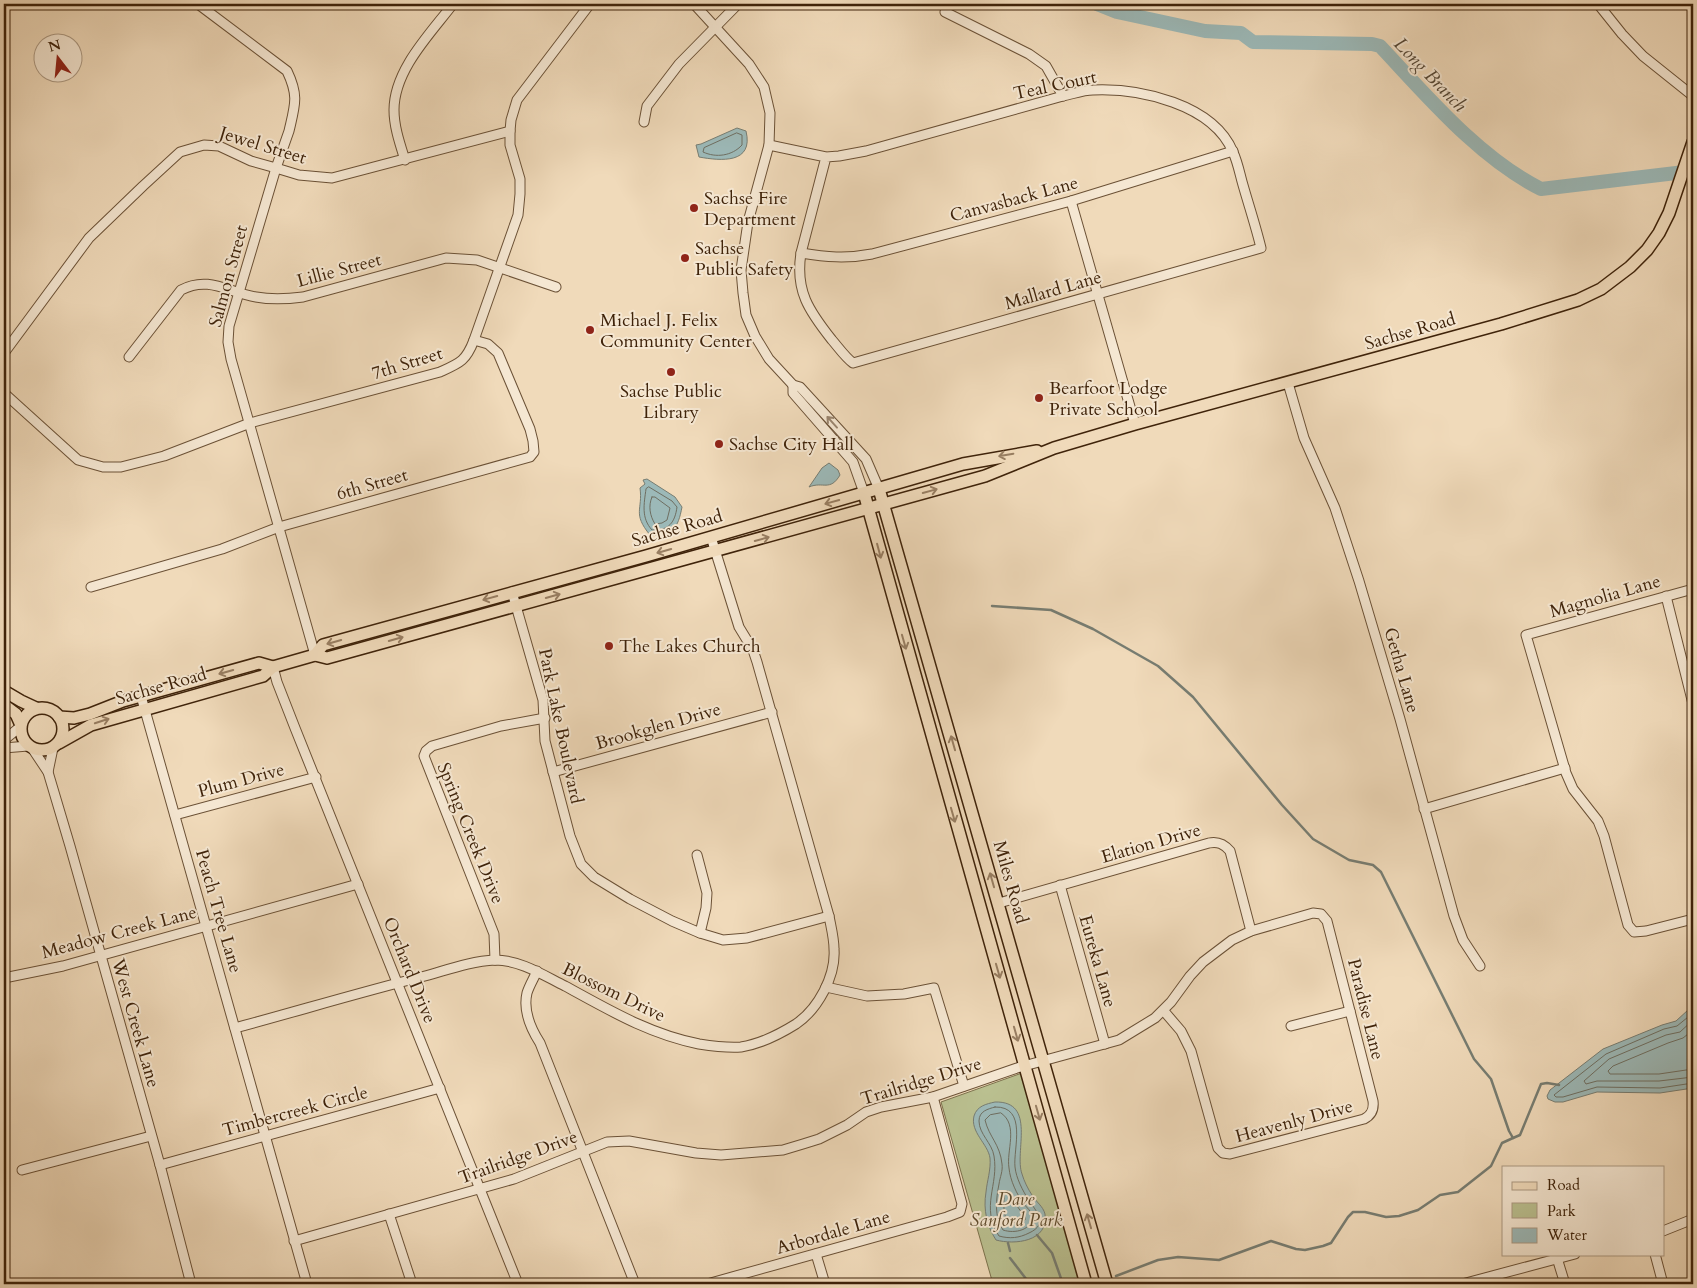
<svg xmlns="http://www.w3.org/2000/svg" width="1697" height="1288" viewBox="0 0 1697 1288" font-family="Cardo,serif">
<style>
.green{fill:#bac090;stroke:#7c724d}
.water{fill:#9cb9b8;stroke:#777d72}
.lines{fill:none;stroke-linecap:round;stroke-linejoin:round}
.shore{stroke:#6e6e61;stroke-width:1}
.stream{stroke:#777d72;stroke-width:2.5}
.river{stroke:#9cb9b8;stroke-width:14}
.minor-casing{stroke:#6b5136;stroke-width:11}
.major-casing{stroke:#3f230a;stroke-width:14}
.minor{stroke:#f5e7d2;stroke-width:9}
.major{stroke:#f0daba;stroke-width:11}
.oneway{stroke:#9a856e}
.oneway2{stroke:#987e62}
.poi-dot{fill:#8f2418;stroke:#f5e7d2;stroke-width:2}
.labels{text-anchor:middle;stroke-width:4;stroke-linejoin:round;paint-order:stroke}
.street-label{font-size:18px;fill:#3f230a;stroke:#f5e7d2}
.poi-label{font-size:18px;fill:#3f230a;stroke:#f5e7d2;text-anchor:start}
.park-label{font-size:18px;font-style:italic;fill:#5e4a2c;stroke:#f5e7d2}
.water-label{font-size:19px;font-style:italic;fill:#564836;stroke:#f5e7d2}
</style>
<rect width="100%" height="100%" fill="#f0daba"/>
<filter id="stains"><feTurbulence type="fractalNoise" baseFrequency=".004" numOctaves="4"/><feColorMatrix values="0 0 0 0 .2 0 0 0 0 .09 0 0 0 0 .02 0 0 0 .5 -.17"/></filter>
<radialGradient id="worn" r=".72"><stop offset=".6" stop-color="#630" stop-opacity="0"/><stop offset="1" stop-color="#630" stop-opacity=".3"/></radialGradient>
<polygon class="green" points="1022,1073 1082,1284 993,1284 941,1102"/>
<g class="water">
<path d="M737,128l9,3c8,33 -25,30 -47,26l-3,-12 5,-1z"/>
<path d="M829,463l9,7 2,5c-10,17 -17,6 -31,12l13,-19z"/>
<path d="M647,479l28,18 7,10c-4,21 -9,29 -32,28 -18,-22 -7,-25 -10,-47l5,-4 -2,-4z"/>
<polygon points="1693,1008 1693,1088 1660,1093 1597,1092 1563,1102 1555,1102 1548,1099 1547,1096 1550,1090 1603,1049 1662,1025 1676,1021 1688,1010"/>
<path d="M995,1102c42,-1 19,50 27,72 2,7 6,15 10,21 4,7 11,11 13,19 4,28 -31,31 -49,26 -9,-14 -13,-30 -10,-48 1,-11 5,-22 4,-34 -2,-14 -20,-26 -16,-42 3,-10 12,-12 21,-14z"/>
</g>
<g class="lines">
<g class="shore">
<path d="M737,133l5,2v10c-10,11 -26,13 -39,7l1,-4z"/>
<path d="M649,487l23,14 5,6c-2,15 -8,24 -25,23 -11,-12 -8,-26 -6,-41z"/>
<path d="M652,497h3l15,11 -3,12 -5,3 -7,1c-5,-8 -7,-18 -3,-27z"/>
<polyline points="1693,1013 1677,1026 1664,1029 1606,1054 1554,1095 1556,1097 1563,1097 1597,1087 1660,1088 1693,1083"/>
<polyline points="1693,1020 1680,1032 1666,1035 1609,1059 1584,1081 1586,1084 1597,1081 1659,1081 1693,1077"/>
<polyline points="1693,1030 1683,1038 1668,1043 1613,1066 1608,1071 1610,1074 1659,1074 1693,1069"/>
<path d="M995,1107c33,-1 18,42 20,60 1,11 8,24 13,32 8,12 21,25 1,34 -10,5 -19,6 -30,3 -19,-29 0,-51 -5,-80 -2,-13 -15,-22 -15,-35 0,-10 9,-12 16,-14z"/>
<path d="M1001,1113c18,12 5,38 8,55 1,12 8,27 15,36 3,4 7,7 9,12 -1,14 -18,18 -30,14 -9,-13 -7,-31 -4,-46 1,-7 4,-13 3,-20 -2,-20 -13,-27 -17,-44l5,-5z"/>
<path d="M1008,1191l9,15 8,11v3l-16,4c-6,-7 -6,-23 -4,-32z"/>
</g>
<g class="stream">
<polyline points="992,606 1051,610 1093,629 1158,666 1193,697 1282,805 1313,839 1349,860 1373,865 1381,872 1474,1059 1491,1079 1509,1131 1513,1138 1520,1135 1541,1084 1547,1083 1559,1085"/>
<polyline points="1037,1235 1052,1253 1063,1284"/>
<polyline points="1008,1243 1010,1251"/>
<polyline points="1010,1258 1030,1284"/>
<polyline points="1116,1276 1158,1260 1178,1257 1219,1260 1271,1241 1296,1249 1305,1250 1323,1246 1331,1243 1348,1217 1353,1212 1365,1212 1386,1217 1399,1216 1418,1210 1440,1195 1458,1192 1491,1166 1502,1143 1513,1138"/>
</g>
<path class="river" d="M1097,4l20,8 88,19 36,2 12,9 119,2 8,2c47,50 99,112 161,143l152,-18"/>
<defs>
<g id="minor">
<path d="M198,4l89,67c12,25 8,34 2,60l-13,37 -47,158 -1,16 3,17 84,296"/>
<polyline points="694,4 749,64 764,87 770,113 769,145 748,222 741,270 743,293 746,315 755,336 769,359 793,385 800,387 866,459 879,489"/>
<polyline points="1598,4 1622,34 1643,56 1693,96"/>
<polyline points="945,12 1029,54 1046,66 1063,96"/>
<polyline points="644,122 647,106 679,64 738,4"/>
<path d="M769,145l57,12 13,-1 27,-5 197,-55c10,-2 20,-6 30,-6 47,-2 120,14 140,62 5,11 7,23 10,33 6,21 13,42 18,63l-408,115c-8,-6 -14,-15 -21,-23 -23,-29 -37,-49 -31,-87l25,-96"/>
<path d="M405,160c-5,-16 -11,-33 -11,-50 0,-40 36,-76 59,-106"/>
<polyline points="1071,201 1135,424"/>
<path d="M801,253c25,4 45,6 71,1l199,-53 162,-50"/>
<polyline points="4,353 89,238 143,186 180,152 204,145 219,146 251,161 276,168 299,175 332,178 510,131"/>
<path d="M129,357l52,-67c28,-15 48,3 75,7 16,3 32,2 47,0l143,-39 31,2 79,27"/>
<polyline points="1288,383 1304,438 1335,508 1359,581 1400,719 1454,916 1463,940 1480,966"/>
<polyline points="793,385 793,393 853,462 864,493"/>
<path d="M4,393l74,67 25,7h18l43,-11 86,-33 190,-51c20,-9 26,-11 34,-32l44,-125 2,-21v-15l-10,-34v-14l1,-11 6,-20 73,-96"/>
<polyline points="91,587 222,549 279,527 530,457 534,452 533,441 530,429 498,353 488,344 474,340"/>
<polyline points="1693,589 1526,635 1566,773 1573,789 1598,821 1604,836 1628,925 1634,932 1646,931 1693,919"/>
<polyline points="512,592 543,700 545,741 570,836 581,864 594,877 630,899 672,921 700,933 723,940 747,938 829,916"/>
<polyline points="1666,596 1693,704"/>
<polyline points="273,667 277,682 295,728 518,1284"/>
<polyline points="141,696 307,1284"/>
<polyline points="4,740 20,727"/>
<polyline points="4,748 28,746"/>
<polyline points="32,748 48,772 70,846 160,1165 191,1284"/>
<polyline points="48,772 53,748"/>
<polyline points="553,772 772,712"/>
<polyline points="1424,809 1565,768"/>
<polyline points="175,815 316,777"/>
<polyline points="697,855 707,893 706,908 700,933"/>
<polyline points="1060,885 1105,1044"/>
<path d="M999,903l210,-60c9,-2 15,1 21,8l21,80"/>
<polyline points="495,960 494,934 424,756 426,751 432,746 501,726 545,718"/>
<path d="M537,971c-3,7 -8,15 -10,22 -4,17 4,36 13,50l95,241"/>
<polyline points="4,978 63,966 358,884"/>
<polyline points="826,987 867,996 904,994 934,988 964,1086"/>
<polyline points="1291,1026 1350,1011"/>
<path d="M235,1028c63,-17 126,-36 190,-52 22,-6 46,-15 70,-16 25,0 48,15 70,26 44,24 84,48 134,58 13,2 28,4 42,3 19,-3 39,-13 55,-23 22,-15 40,-48 38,-75 0,-11 -3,-22 -5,-33l-72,-254 -4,-12 -14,-23 -28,-90"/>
<polyline points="160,1165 440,1088"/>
<polyline points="22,1170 151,1136"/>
<polyline points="389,1214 412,1284"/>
<polyline points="1663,1231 1693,1219"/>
<path d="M294,1241l220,-62 93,-37 22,-1 67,12 25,2 62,-5 20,-6 16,-5 28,-14 19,-13 15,-5 52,-10 84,-29 102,-28 36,-22 16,-16 19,-26 13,-14 29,-22 19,-9 62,-18 8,1 6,7 46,180c1,8 -1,14 -9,18l-134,35 -7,-1 -5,-5 -27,-97 -10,-20 -18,-21"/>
<polyline points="816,1254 825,1284"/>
<polyline points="1655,1254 1663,1284"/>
<polyline points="1557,1258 1565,1284"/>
<polyline points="707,1284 947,1217 960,1212 962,1204 933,1097"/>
<polyline points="1462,1284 1575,1254"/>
</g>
<g id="major">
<polyline points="879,489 1107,1284"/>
<polyline points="864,493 1086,1284"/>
<polyline points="315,655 323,645 646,556 963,464 1037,451"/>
<polyline points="4,691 21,701 36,708"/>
<polyline points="4,705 16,714 20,723"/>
<circle cx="42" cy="729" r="21"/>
<polyline points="59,717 74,718 90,714 123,701 259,663 273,667"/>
<polyline points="59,743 91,725 263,676 273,667 315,655 327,658 985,476 1054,448 1135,424 1501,324 1578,300 1601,289 1630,267 1647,250 1659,233 1669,213 1693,142"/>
</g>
</defs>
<use href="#minor" class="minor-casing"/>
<use href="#major" class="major-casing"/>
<use href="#minor" class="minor"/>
<use href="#major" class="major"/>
</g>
<defs><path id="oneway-shaft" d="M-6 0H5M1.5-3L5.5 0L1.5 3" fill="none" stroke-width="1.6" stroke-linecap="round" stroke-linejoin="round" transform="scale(1.25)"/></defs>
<use class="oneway" href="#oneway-shaft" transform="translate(832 422) rotate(-132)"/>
<g class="oneway2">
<use href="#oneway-shaft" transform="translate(1006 455) rotate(170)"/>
<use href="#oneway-shaft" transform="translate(930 491) rotate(-15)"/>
<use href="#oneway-shaft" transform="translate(832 502) rotate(165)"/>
<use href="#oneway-shaft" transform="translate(762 539) rotate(-16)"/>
<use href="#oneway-shaft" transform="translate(664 551) rotate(164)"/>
<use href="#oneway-shaft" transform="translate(879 551) rotate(75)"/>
<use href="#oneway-shaft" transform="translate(553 596) rotate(-16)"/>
<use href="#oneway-shaft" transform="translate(490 598) rotate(165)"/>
<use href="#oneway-shaft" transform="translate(396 639) rotate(-16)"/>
<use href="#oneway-shaft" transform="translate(334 642) rotate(164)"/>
<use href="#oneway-shaft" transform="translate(904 642) rotate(74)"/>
<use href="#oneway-shaft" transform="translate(226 672) rotate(164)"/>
<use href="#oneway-shaft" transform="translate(102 721) rotate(-18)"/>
<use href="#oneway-shaft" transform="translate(953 743) rotate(-106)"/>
<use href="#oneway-shaft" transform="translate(953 815) rotate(74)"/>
<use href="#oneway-shaft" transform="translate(992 880) rotate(-106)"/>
<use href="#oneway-shaft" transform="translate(998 971) rotate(74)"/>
<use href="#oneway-shaft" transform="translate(1016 1034) rotate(74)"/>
<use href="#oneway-shaft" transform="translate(1038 1113) rotate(74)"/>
<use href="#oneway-shaft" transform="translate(1089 1221) rotate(-106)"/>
</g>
<g class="poi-dot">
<circle cx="694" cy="208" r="5"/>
<circle cx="685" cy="258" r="5"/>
<circle cx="590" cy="330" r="5"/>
<circle cx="671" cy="372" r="5"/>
<circle cx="1039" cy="398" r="5"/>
<circle cx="719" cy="444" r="5"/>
<circle cx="609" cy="646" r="5"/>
</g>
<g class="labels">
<g class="street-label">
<text transform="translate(1055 85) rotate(-12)" y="6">Teal Court</text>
<text transform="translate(263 145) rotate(17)" y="6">Jewel Street</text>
<text transform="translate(1014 199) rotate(-15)" y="6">Canvasback Lane</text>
<text transform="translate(339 270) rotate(-15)" y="6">Lillie Street</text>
<text transform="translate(228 276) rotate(-75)" y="6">Salmon Street</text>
<text transform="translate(1053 290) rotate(-16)" y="6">Mallard Lane</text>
<text transform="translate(1410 331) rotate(-16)" y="6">Sachse Road</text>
<text transform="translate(407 363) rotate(-17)" y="6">7th Street</text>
<text transform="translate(372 484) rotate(-16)" y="6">6th Street</text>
<text transform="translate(677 528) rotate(-16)" y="6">Sachse Road</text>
<text transform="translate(1605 596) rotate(-16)" y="6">Magnolia Lane</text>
<text transform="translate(1402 670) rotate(74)" y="6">Getha Lane</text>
<text transform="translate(161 686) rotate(-16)" y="6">Sachse Road</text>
<text transform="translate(561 726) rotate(78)" y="6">Park Lake Boulevard</text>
<text transform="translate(658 726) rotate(-16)" y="6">Brookglen Drive</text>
<text transform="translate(241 780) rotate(-15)" y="6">Plum Drive</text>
<text transform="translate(471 833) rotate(68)" y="6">Spring Creek Drive</text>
<text transform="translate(1151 843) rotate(-16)" y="6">Elation Drive</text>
<text transform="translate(1011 882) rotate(74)" y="6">Miles Road</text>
<text transform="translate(219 911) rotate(74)" y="6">Peach Tree Lane</text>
<text transform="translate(119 932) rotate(-15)" y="6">Meadow Creek Lane</text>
<text transform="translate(1098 961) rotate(74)" y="6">Eureka Lane</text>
<text transform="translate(410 970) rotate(68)" y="6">Orchard Drive</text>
<text transform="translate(614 992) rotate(26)" y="6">Blossom Drive</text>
<text transform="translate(1366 1009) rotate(76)" y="6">Paradise Lane</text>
<text transform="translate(136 1023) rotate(74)" y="6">West Creek Lane</text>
<text transform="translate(921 1081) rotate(-17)" y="6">Trailridge Drive</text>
<text transform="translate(295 1111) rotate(-15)" y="6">Timbercreek Circle</text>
<text transform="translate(1294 1121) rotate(-15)" y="6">Heavenly Drive</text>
<text transform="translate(518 1157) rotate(-20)" y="6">Trailridge Drive</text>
<text transform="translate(833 1232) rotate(-16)" y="6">Arbordale Lane</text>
</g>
<g class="poi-label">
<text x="704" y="204">Sachse Fire<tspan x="704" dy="21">Department</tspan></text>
<text x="695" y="254">Sachse<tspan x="695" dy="21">Public Safety</tspan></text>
<text x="600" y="326">Michael J. Felix<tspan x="600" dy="21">Community Center</tspan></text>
<text x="1049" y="394">Bearfoot Lodge<tspan x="1049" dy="21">Private School</tspan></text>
<text x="671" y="397" text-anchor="middle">Sachse Public<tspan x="671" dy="21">Library</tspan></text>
<text x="729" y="450">Sachse City Hall</text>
<text x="619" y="652">The Lakes Church</text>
</g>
<g class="park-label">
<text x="1016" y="1205">Dave<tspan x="1016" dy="21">Sanford Park</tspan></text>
</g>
<g class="water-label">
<text transform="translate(1431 74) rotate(46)" y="7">Long Branch</text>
</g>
</g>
<rect width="1697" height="1288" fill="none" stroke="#f0daba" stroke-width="20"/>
<rect x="5" y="5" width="1687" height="1278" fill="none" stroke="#3f230a" stroke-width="2.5"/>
<rect x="10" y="10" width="1677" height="1268" fill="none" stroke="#3f230a"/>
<rect x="1502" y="1166" width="162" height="90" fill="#f5e7d2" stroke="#ac9982"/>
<rect x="1512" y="1182" width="25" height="8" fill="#f0daba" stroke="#ac9982"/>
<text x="1547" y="1190" font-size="15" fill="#3f230a">Road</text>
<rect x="1512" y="1203" width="25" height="15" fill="#bac090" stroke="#ac9982"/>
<text x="1547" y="1216" font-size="15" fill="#3f230a">Park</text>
<rect x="1512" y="1228" width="25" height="15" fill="#9cb9b8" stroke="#ac9982"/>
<text x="1547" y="1240" font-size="15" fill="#3f230a">Water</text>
<g transform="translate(58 58) rotate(344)"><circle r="24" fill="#f5e7d2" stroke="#ac9982"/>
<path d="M0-4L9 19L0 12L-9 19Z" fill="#8f2418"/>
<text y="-8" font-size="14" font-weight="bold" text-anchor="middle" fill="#3f230a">N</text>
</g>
<rect width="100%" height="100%" filter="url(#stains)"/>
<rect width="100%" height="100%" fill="url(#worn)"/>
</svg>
